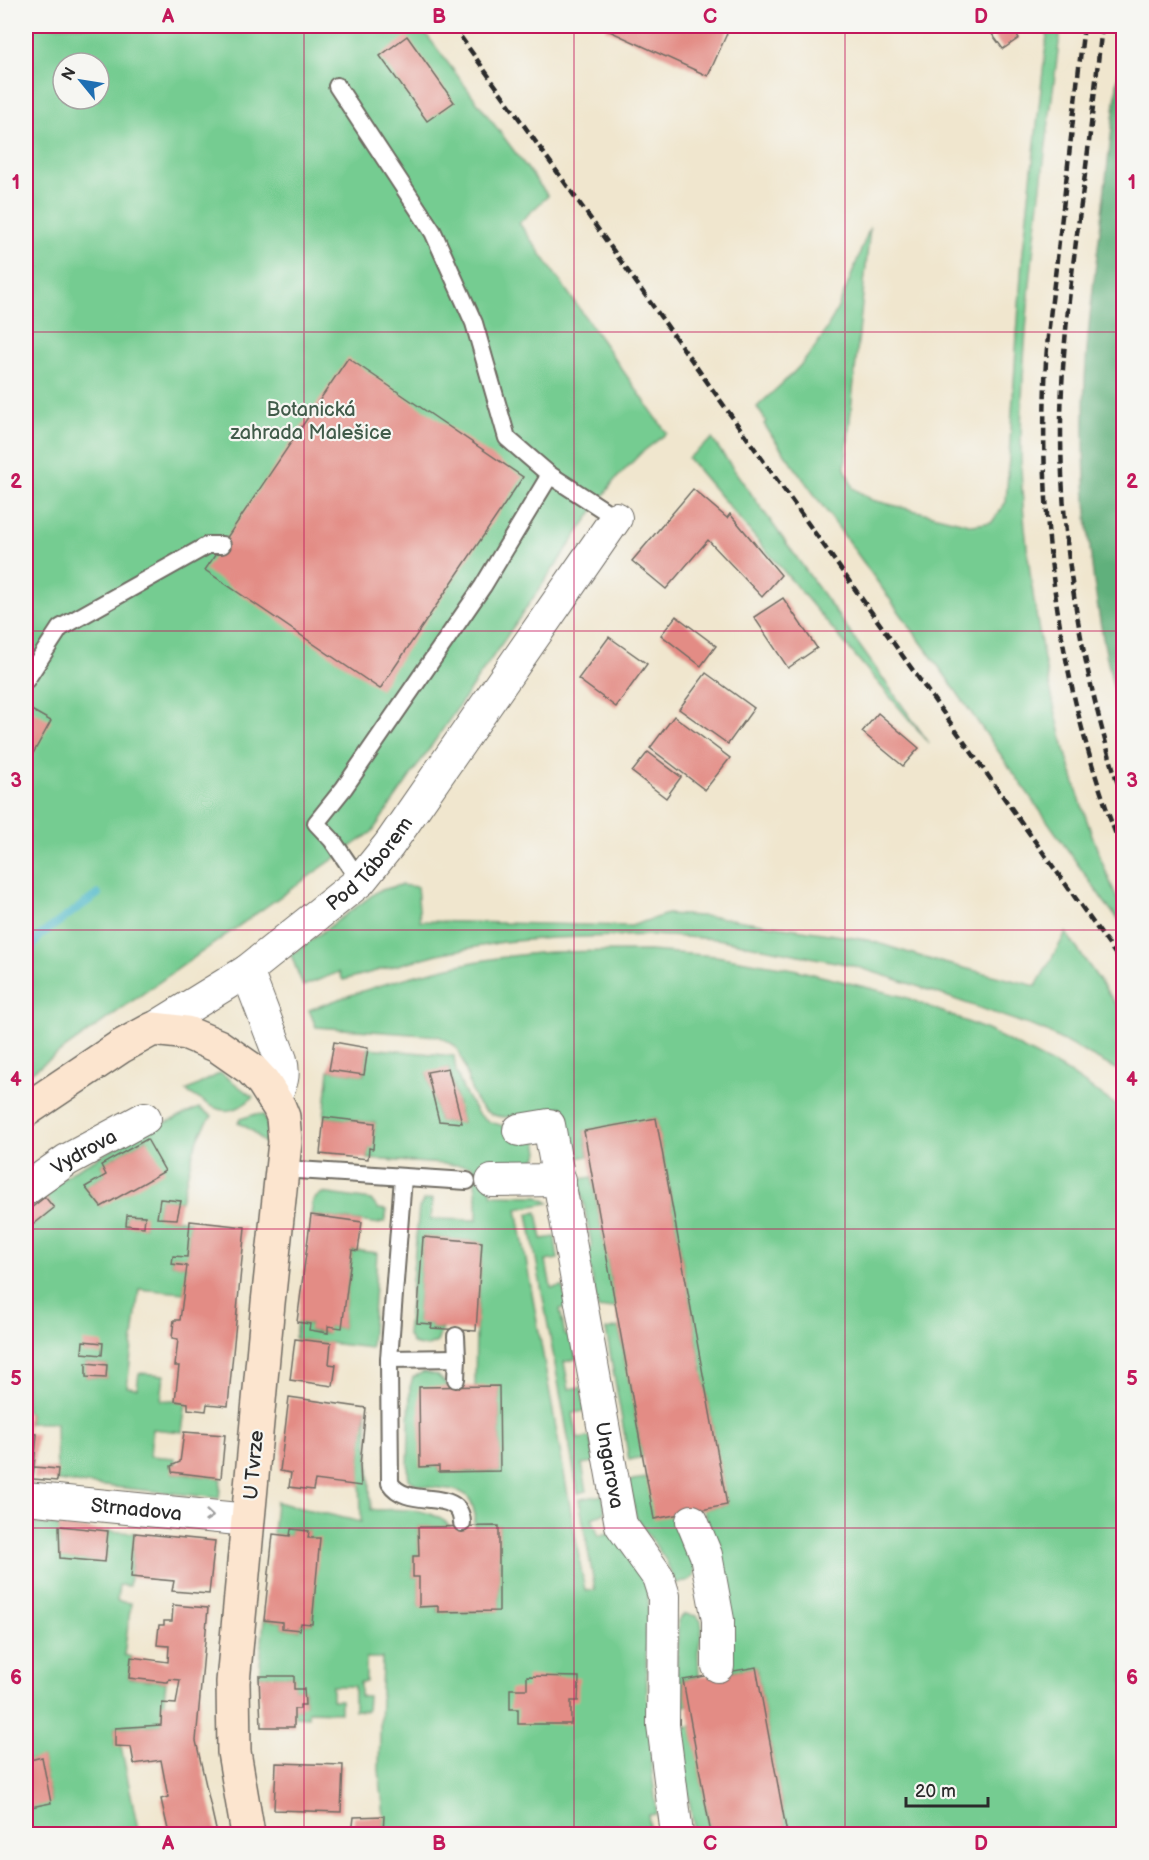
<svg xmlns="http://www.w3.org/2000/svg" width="1149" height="1860" viewBox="0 0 1149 1860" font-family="'Balsamiq Sans',sans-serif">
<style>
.green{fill:#75cc91;stroke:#507c5e;stroke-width:1.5;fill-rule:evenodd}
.forest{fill:#60b07b;stroke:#466e53;stroke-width:1.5}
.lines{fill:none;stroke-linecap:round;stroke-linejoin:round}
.stream{stroke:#4cb8c8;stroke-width:8}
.building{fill:#e38c85}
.service-casing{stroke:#706c64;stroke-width:20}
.minor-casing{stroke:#706c64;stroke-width:34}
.secondary-casing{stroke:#706c64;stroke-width:36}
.service{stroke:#fff;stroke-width:16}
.minor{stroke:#fff;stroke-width:32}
.secondary{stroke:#fce5cf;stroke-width:33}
.rail{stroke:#2b2b2b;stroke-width:4.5;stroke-dasharray:9 4.5;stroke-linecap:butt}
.oneway{stroke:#a0a0a0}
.grid{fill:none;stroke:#c2185b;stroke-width:1.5;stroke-opacity:0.55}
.labels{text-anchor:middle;stroke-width:4.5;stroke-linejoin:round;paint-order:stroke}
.park-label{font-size:20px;fill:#415b4a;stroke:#f6f6f2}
.street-label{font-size:20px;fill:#2b2b2b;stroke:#f6f6f2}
.neatline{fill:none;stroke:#c2185b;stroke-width:2}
.grid-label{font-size:20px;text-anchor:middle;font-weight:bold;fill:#c2185b}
</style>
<rect width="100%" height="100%" fill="#f6f6f2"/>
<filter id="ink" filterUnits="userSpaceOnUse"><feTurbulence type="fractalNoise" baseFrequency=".0167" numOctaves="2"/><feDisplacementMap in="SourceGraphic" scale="12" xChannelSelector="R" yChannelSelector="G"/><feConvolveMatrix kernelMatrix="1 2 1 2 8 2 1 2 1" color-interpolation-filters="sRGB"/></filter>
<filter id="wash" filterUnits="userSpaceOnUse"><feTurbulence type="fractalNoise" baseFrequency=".008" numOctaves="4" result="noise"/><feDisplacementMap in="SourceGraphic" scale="24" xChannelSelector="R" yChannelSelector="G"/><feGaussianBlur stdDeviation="1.35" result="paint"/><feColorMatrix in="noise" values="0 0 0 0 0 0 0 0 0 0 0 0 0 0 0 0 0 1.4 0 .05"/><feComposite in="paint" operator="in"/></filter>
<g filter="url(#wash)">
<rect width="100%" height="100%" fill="#f0e6ce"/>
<g class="green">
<path d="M35,26h385l128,170 -29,27 148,210 -26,20 -28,29 -241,350 -346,244v-1009zM63,63h36v36h-36z"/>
<path d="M1048,26h13c-17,142 -40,285 -40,428 0,40 4,79 9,118 15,117 45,233 93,340v13l-18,-22 -161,-229 -174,-241 -6,-9 2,-3 -9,-14c15,-15 33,-29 47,-46 33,-37 48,-89 66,-134l-25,241 8,20 19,12 101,25 19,-3 14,-20 16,-242z"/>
<polygon points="712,439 929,743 688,458"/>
<polygon points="400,885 417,887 420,921 631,926 667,914 717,917 868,940 932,960 1036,986 1066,933 1123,1014 1123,1073 1043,1030 911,984 851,965 717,939 651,935 551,938 503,942 438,954 343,980 339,972 303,986 291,955 378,891"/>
<path d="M649,951l67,5 77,13 112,28 82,33 79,41 57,39v724h-336l-31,-167 -24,4 -13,-116 -16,-46 24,-4 -71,-387 -72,13 4,25 -16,3 -3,-3 -7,-49c-18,4 -38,11 -56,10 -43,-2 -33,-45 -49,-68 -4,-6 -12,-10 -19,-13l-122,-9 -7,-17c78,-30 161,-53 244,-58 32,-1 64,-1 96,-1z"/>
<path d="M368,1048l86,8 2,15 8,21 14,22 12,8 46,13 3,17 -7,12 -49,1 9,30 45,1 12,7 -32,6 68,382 10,-1 -16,-91 24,-4 2,18 -13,5 7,18 12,-4 37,52 1,40 -3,2 1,73 3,5 1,59 6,51 -9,1 3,19h-268l1,-18 -5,-46 3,-112h-16v24h-6v14h8l-1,15 -13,-1v-24h-22v14h9v12l-33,-1v6l-14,-1v-7h6v-4l5,-1 -1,-15h-10v-13h-35l5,-56 18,2v6l18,2 1,-7 11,1 7,-85 -11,-1 1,-7 -18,-2 -1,7 -17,-2 3,-32 85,20 -1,-57 6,-57 5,102c27,0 60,-5 80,17h-33l1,29h-6v21h6v30l19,-1v6l61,-1v-85h-25c0,-6 1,-13 -1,-19 -7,-29 -47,-11 -64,-28l-1,-7 2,-85 3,-10 11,-5 13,3 12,12 -29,79h19v6l61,-1 -1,-84h-24l1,-56 6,-89 -59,-5 -6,85 15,2v4l10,1 -5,13 -11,5 -13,-3 -6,-10 12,-126 5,-8 9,-1 -2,20 46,1v-20l-4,-34 -105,-7 1,-11h4l2,-25 -51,-6 5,-47 35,5zM449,1068l13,55 -23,-2 -12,-48z"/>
<path d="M221,1073l32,24c-27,26 -41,9 -67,-6z"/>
<path d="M199,1108l13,8c-20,23 -23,57 -31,85l-21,-2 -3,18 33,4 -3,36 -15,-1v8l15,2 -3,27 -45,-4 -12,98 10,1 2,-15 25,2 -3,25 25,2 -4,30 -30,-3 -2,27 25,2v5l-4,3 2,7 48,5 -2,20 -162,-17 -1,-58h-27v-10l-3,-1v-108l4,-3v-7l-4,-7v-62l3,3 25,-20 -9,-11 -19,15v-5l47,-36 72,-39zM147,1139l-46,68 -16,-20 21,-12 -5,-10zM127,1215l17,1v11l-18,-2zM86,1363l21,2 -1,13 -20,-1z"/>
<polygon points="256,1114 264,1115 268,1129 268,1147 254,1132 238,1122 240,1119"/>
<polygon points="592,1177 616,1307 598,1309 587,1251 592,1247 579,1179"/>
<polygon points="322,1193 371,1200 378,1209 387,1210 385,1222 380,1222 380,1224 311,1215 313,1200"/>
<polygon points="537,1212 542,1239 555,1237 558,1259 546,1261 551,1288 563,1286 567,1307 560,1309 565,1336 572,1335 576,1359 564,1362 569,1389 581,1387 585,1411 573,1413 578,1439 590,1437 595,1462 582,1464 587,1491 578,1493 528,1214"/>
<polygon points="352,1250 377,1253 371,1348 295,1339 297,1322 310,1324 310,1331 327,1333 328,1326 342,1328"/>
<polygon points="619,1327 643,1457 629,1460 606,1330"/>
<polygon points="647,1478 677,1514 681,1530 696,1562 694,1576 687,1582 676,1583 665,1559 636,1517 629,1484 632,1480"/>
<polygon points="26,1523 59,1526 60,1557 105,1562 108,1531 135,1533 129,1586 119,1585 117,1601 131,1603 124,1655 131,1657 129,1678 166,1682 161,1725 115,1728 115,1746 121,1746 139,1834 26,1834 26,1808 51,1802 42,1758 26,1761 26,1677 28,1676 26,1666"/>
<polygon points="685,1614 697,1616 701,1621 702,1629 698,1653 699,1676 683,1680 688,1705 676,1708 678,1620"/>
<polygon points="692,1726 711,1834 695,1834 677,1728"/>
</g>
<path class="forest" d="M1123,34l1,692h-1c-27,-100 -40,-203 -39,-307 0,-57 7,-115 14,-172 8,-71 17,-142 25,-213z"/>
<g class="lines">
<polyline class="stream" points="26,951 30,951 39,936 98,894"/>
</g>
<g id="blocks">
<g class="building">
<polygon points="607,26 722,26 729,29 708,76 605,29"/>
<polygon points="986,26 1011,26 1019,38 1003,49"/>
<polygon points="407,36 454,102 427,121 380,56"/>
<polygon points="348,358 523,477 380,689 205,570"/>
<polygon points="693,489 727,518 730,514 781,575 762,597 708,540 666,589 632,561"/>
<polygon points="783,598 817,648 788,668 754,617"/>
<polygon points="676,616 716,646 701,666 661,635"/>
<polygon points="609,637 647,664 616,707 578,679"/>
<polygon points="706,673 754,708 728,744 679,709"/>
<polygon points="26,707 51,721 30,759 26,757"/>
<polygon points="878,713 919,748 903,766 862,732"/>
<polygon points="674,716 730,758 705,790 650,748"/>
<polygon points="648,752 681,777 666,798 632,772"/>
<polygon points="334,1042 368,1048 364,1075 329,1070"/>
<polygon points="448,1068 462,1123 439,1121 427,1072"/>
<polygon points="324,1117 375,1123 373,1149 369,1148 368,1159 320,1154"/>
<polygon points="656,1118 727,1505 654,1519 584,1131"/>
<polygon points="147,1139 165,1171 101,1207 85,1187 106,1175 101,1165"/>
<polygon points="45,1197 54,1208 29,1228 26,1225 26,1212"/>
<polygon points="160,1199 181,1201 177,1219 157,1218"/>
<polygon points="127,1215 145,1216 144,1227 126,1225"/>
<polygon points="311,1215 362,1222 358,1251 352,1250 342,1328 328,1326 328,1333 309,1330 310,1324 297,1322"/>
<polygon points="190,1221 245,1227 228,1406 207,1404 206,1411 188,1409 188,1403 175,1401 179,1366 175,1366 178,1339 172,1338 174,1320 180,1320 187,1266 172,1264 173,1256 187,1257"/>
<polygon points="423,1237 482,1242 476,1331 431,1328 432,1324 417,1323"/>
<polygon points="26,1287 31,1294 30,1301 26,1304"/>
<polygon points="295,1339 331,1343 329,1364 336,1365 333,1386 290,1380"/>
<polygon points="83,1341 103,1343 102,1355 82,1353"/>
<polygon points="86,1363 107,1365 106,1378 86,1377"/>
<polygon points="499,1386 500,1471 439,1472 439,1466 420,1467 419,1387"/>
<polygon points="289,1397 366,1408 360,1465 361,1486 315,1480 313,1490 289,1487 291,1473 280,1471"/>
<polygon points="26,1412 29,1413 28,1433 37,1434 34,1467 26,1466"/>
<polygon points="184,1432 225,1435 221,1478 172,1472 171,1466 180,1462"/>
<polygon points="34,1467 58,1469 57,1481 33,1479"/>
<polygon points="59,1526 108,1531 105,1562 60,1558"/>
<polygon points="499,1526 499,1611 438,1612 438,1606 419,1607 419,1577 413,1577 413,1556 419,1556 418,1527"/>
<polygon points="291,1529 309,1531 308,1538 320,1538 312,1624 301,1623 300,1630 282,1628 282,1622 264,1620 273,1534 290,1536"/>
<polygon points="135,1533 215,1541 209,1594 172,1591 174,1581 131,1577"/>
<polygon points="173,1605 208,1608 196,1741 217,1834 169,1834 161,1799 168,1797 161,1760 134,1764 131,1747 115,1746 115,1728 161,1725 162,1703 176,1704 180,1680 169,1679 168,1682 166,1682 129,1678 131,1657 168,1662 169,1646 157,1645 159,1625 164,1625 164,1621 172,1621"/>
<polygon points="756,1667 787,1834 711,1834 683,1680"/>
<polygon points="259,1676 294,1676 294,1689 304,1689 305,1705 300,1705 300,1709 294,1709 294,1727 261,1727"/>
<polygon points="527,1676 579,1677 578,1701 571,1701 571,1724 518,1724 518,1709 510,1709 510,1689 527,1689"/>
<polygon points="42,1757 51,1803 26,1808 26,1761"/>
<polygon points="276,1763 343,1765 341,1812 274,1810"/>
<polygon points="384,1816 383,1834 352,1834 354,1817"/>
</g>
</g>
</g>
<g filter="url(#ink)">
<use href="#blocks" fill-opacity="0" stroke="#706c64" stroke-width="1.5"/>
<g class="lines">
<defs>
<g id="service">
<polyline points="337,86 433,232 474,323 507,438 550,475"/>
<polyline points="26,680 60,628 208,545 222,545"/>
<polyline points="360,881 332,840 316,823 344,788 483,586 550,475 616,518"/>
<polyline points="282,1169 467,1181"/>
<path d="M403,1178l-14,181 1,124c18,28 71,2 72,40"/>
<polyline points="456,1336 457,1358"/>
<polyline points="389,1359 457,1358 456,1379"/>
</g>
<g id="minor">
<path d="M247,971l34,89c4,15 1,24 -7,37"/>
<path id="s1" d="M153,1029l94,-58 113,-90 29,-36 227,-327"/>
<path id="s2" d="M519,1130l30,-5 72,400 37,52 6,19 -1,129 14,109"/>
<polyline points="492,1181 560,1180"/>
<path id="s3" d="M26,1189l41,-29 78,-42"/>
<path id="s4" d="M26,1498l222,22"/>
<polyline points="692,1521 706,1555 718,1620 718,1666"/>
</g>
<polyline id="secondary" points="26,1110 120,1047 153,1029 171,1031 187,1033 218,1046 251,1069 263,1082 279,1107 283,1117 285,1142 268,1303 233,1682 234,1752 248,1834"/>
</defs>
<use href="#service" class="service-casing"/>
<use href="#minor" class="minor-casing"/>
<use href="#secondary" class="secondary-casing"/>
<use href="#service" class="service"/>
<use href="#minor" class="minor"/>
<use href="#secondary" class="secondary"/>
<g class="rail">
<polyline points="453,26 1124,966"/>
<path d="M1084,26c-9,71 -16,143 -25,215 -5,48 -13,96 -14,144 -6,159 19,322 79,470"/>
<path d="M1102,26c-7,61 -13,123 -22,185 -9,68 -18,138 -19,208 -1,131 22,259 63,384"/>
</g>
</g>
<defs><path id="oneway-chevron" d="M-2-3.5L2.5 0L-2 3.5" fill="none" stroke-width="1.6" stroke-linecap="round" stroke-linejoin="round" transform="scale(1.5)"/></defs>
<use class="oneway" href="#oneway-chevron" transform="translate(209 1516) rotate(6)"/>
</g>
<path class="grid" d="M304,26v1808M574,26v1808M845,26v1808M26,332h1098M26,631h1098M26,930h1098M26,1229h1098M26,1528h1098"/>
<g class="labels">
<g class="park-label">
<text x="311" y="416">Botanická<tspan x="311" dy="23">zahrada Malešice</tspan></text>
</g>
<g class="street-label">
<text dy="7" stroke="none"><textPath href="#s1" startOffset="274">Pod Táborem</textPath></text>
<text dy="7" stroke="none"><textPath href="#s3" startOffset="69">Vydrova</textPath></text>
<text transform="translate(253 1465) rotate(-85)" y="7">U Tvrze</text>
<text dy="7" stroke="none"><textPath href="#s2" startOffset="376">Ungarova</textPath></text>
<text dy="7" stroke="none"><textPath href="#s4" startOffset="111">Strnadova</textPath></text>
</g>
</g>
<rect width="1149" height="1860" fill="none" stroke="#f6f6f2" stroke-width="66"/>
<g transform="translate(81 81) rotate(300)"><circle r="28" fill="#f6f6f2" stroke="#a5a5a2" stroke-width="1.5"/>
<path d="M0-4.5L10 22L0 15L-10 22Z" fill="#1f6fb2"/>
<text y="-9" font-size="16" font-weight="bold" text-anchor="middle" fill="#2b2b2b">N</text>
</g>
<path d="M906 1797v9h82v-9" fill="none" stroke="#2b2b2b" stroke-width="3"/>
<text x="915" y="1797" font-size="18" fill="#2b2b2b" stroke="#f6f6f2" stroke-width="4.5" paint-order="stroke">20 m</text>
<rect x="33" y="33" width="1083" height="1794" class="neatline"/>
<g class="grid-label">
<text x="168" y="23">A</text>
<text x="439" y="23">B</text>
<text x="710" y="23">C</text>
<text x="981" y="23">D</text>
<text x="16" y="189">1</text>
<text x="1132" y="189">1</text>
<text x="16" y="488">2</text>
<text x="1132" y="488">2</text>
<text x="16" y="787">3</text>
<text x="1132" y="787">3</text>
<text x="16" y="1086">4</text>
<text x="1132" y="1086">4</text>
<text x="16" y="1385">5</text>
<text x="1132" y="1385">5</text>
<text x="16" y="1684">6</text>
<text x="1132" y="1684">6</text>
<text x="168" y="1850">A</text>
<text x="439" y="1850">B</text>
<text x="710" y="1850">C</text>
<text x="981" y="1850">D</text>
</g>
</svg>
